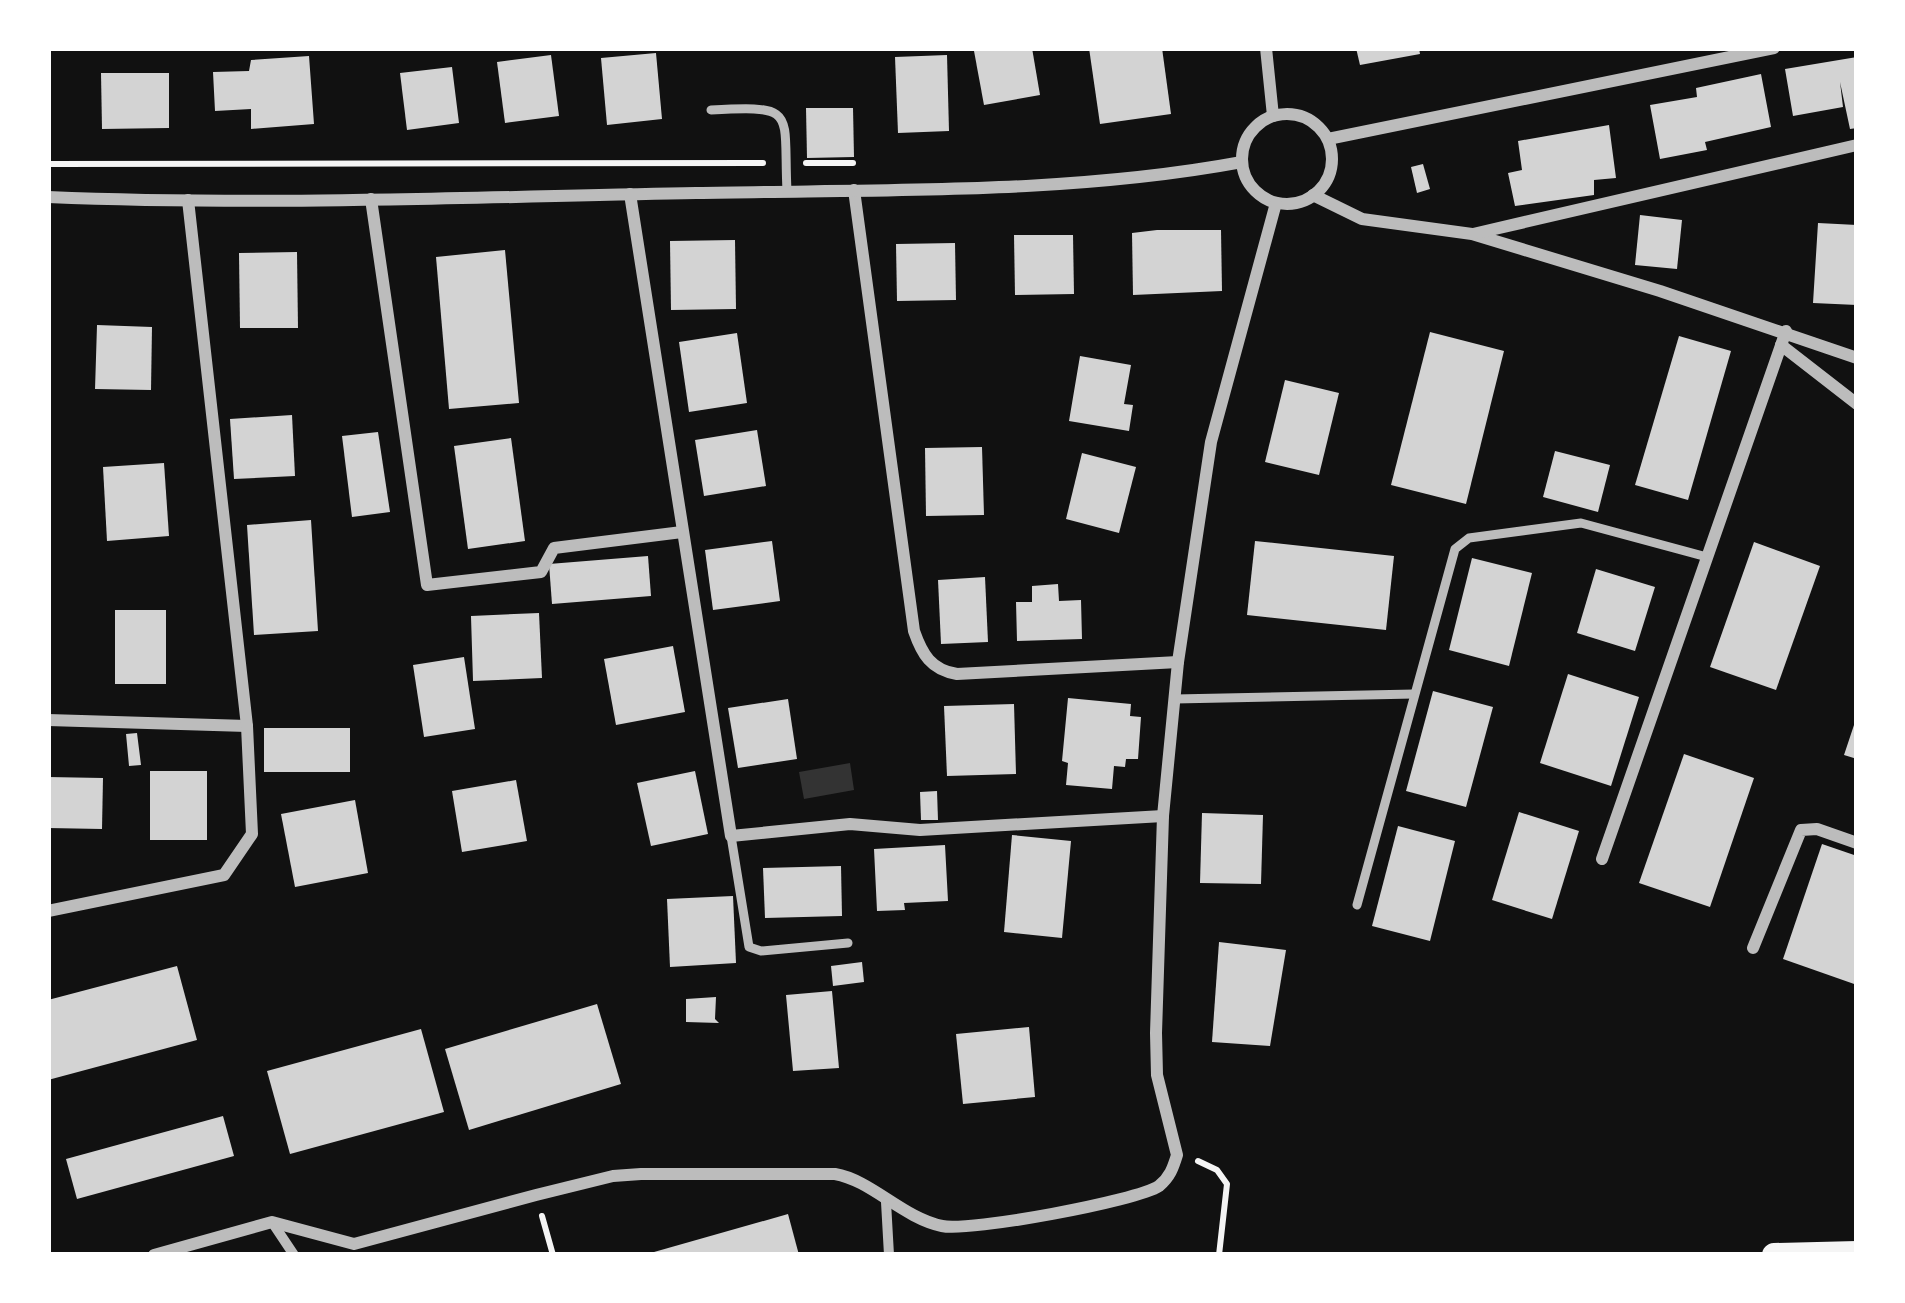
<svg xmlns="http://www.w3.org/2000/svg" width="1905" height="1303" viewBox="0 0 1905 1303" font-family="'IBM Plex Sans',sans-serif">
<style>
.water{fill:#333}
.building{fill:#d3d3d3}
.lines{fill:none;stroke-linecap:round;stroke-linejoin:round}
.path{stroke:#f5f5f5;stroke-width:6}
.service{stroke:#bcbcbc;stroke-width:9}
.pedestrian{stroke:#bcbcbc;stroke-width:10}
.minor{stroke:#bcbcbc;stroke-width:12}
.secondary{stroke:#f5f5f5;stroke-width:24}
</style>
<rect width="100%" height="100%" fill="#111"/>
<polygon class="water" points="850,763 854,790 804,799 799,772"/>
<g class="building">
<polygon points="991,48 1032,48 1040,95 984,105 974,51"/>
<polygon points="1089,48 1162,48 1171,114 1100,124"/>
<polygon points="1356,48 1419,48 1420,54 1360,65"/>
<polygon points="656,53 662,119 607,125 601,58"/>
<polygon points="551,55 559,116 505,123 497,62"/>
<polygon points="947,55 949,131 898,133 895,57"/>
<polygon points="309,56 314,124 251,129 251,109 215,111 213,72 249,71 251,60"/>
<polygon points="1857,57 1857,128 1850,129 1840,82 1843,107 1793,116 1785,69"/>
<polygon points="452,67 459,123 407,130 400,73"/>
<polygon points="101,73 169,73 169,128 102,129"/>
<polygon points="1761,74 1771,127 1705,142 1707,150 1660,159 1650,105 1697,97 1696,88"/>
<polygon points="806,108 853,108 854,157 807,158"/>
<polygon points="1609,125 1616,178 1594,180 1594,195 1515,206 1508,173 1522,170 1518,141"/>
<polygon points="1423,164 1430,189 1417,193 1411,167"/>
<polygon points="1640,215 1682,220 1677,269 1635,265"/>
<polygon points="1818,223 1857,225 1857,305 1813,303"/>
<polygon points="1157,230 1221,230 1222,291 1133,295 1132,233"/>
<polygon points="1014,235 1073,235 1074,294 1015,295"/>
<polygon points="735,240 736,309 671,310 670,241"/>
<polygon points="955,243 956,300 897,301 896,244"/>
<polygon points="505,250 519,403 449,409 436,257"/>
<polygon points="297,252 298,328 240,328 239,253"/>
<polygon points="97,325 152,327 151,390 95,389"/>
<polygon points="1430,332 1504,351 1466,504 1391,485"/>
<polygon points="737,333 747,403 689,412 679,342"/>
<polygon points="1679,336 1731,351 1688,500 1635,485"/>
<polygon points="1080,356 1131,365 1124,404 1133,405 1129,431 1069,421"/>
<polygon points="1285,380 1339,393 1319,475 1265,462"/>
<polygon points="292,415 295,476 234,479 230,419"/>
<polygon points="757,430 766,486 704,496 695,440"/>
<polygon points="378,432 390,512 352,517 342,436"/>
<polygon points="511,438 525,541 468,549 454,446"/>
<polygon points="982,447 984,515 926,516 925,448"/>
<polygon points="1555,451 1610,465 1598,512 1543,497"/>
<polygon points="1082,453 1136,467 1119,533 1066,519"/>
<polygon points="164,463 169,536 107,541 103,467"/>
<polygon points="311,520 318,631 254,635 247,525"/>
<polygon points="772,541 780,601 713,610 705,550"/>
<polygon points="1255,541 1394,556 1386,630 1247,615"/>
<polygon points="1754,542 1820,566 1776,690 1710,667"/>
<polygon points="648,556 651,596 552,604 549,564"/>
<polygon points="1472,558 1532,573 1509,666 1449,650"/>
<polygon points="1596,569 1655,587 1635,651 1577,633"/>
<polygon points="985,577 988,642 941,644 938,580"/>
<polygon points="1058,584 1059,601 1081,600 1082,639 1017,641 1016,602 1032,602 1032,586"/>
<rect x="115" y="610" width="51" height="74"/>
<polygon points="539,613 542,678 473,681 471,616"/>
<polygon points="673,646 685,712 616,725 604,659"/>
<polygon points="464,657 475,729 424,737 413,665"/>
<polygon points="1568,674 1639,697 1611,786 1540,763"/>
<polygon points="1433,691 1493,707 1466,807 1406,791"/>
<polygon points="1068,698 1131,704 1130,716 1141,717 1138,759 1126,759 1125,767 1114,766 1112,789 1066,785 1068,763 1062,761"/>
<polygon points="788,699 797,759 738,768 728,708"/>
<polygon points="1014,704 1016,774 947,776 944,706"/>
<polygon points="1856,719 1857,719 1857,759 1844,755"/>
<rect x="264" y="728" width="86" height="44"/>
<polygon points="137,733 141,765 129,766 126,734"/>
<polygon points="1684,754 1754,778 1710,907 1639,883"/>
<rect x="150" y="771" width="57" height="69"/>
<polygon points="695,771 708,834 651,846 637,783"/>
<polygon points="48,777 103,778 102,829 48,828"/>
<polygon points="516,780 527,841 462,852 452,791"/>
<polygon points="937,791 938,820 921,820 920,792"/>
<polygon points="355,800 368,873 295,887 281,814"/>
<polygon points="1519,812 1579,831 1552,919 1492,900"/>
<polygon points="1202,813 1263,815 1261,884 1200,883"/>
<polygon points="1398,826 1455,841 1430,941 1372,926"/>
<polygon points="1012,835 1071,841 1062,938 1004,932"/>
<polygon points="1822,844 1857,856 1857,985 1783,959"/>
<polygon points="945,845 948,901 904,903 905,910 877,911 874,849"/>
<polygon points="841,866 842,916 765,918 763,868"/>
<polygon points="733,896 736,963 670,967 667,899"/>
<polygon points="1219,942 1286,950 1270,1046 1212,1042"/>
<polygon points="862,962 864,982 833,986 831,966"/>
<polygon points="177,966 197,1040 48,1080 48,1000"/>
<polygon points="832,991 839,1068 793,1071 786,995"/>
<polygon points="716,997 715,1019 719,1023 686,1022 686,999"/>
<polygon points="597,1004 621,1084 469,1130 445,1049"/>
<polygon points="1029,1027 1035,1097 963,1104 956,1034"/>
<polygon points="421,1029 444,1112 290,1154 267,1071"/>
<polygon points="223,1116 234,1156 77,1199 66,1159"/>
<polygon points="788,1214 799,1255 647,1255 647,1254"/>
</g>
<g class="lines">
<g class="path">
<polyline points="806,163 853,163"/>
<polyline points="48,164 763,163"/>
<polyline points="1198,1161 1217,1170 1227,1184 1219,1255"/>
<polyline points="542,1216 553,1255"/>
</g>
<g class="service">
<path d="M711,110c88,-5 72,1 76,81"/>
<polyline points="1175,699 1414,694"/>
<polyline points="731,836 749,947 761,951 848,943"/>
<polyline points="1357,905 1455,549 1469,538 1581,523 1707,557"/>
</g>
<g class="pedestrian">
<polyline points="886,1202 889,1255"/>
<polyline points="272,1222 294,1255"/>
</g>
<g class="minor">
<polyline points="1266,48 1273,116"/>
<circle cx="1287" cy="159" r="45"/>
<polyline points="1328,139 1774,48"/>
<path d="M854,190l60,441c8,23 17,39 43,43l221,-12"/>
<polyline points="630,194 731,836 850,824 920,830 1163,816"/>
<polyline points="1313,195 1362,219 1472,234 1660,291 1857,358"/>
<path d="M48,197c216,9 432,0 648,-4 181,-4 368,2 546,-31"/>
<polyline points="371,199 427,585 541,572 554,548 682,532"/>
<polyline points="1473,234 1857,145"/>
<polyline points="1781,345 1857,404"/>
<polyline points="48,720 247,726"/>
<polyline points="1602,859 1786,331"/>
<polyline points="48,911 224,875 252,834 247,726 188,200"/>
<polyline points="1753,948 1801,830 1817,829 1857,843"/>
<path d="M154,1255l118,-33 82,22 182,-49 77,-19 28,-2h194c36,6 68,44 107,52 27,6 195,-25 217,-40 11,-9 14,-18 18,-31l-20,-80 -1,-42 7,-217 15,-154 33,-220 65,-239"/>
</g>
<polyline class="secondary" points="1774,1255 1857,1253"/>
</g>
<rect width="1905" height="1303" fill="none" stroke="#ffffff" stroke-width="102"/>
</svg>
